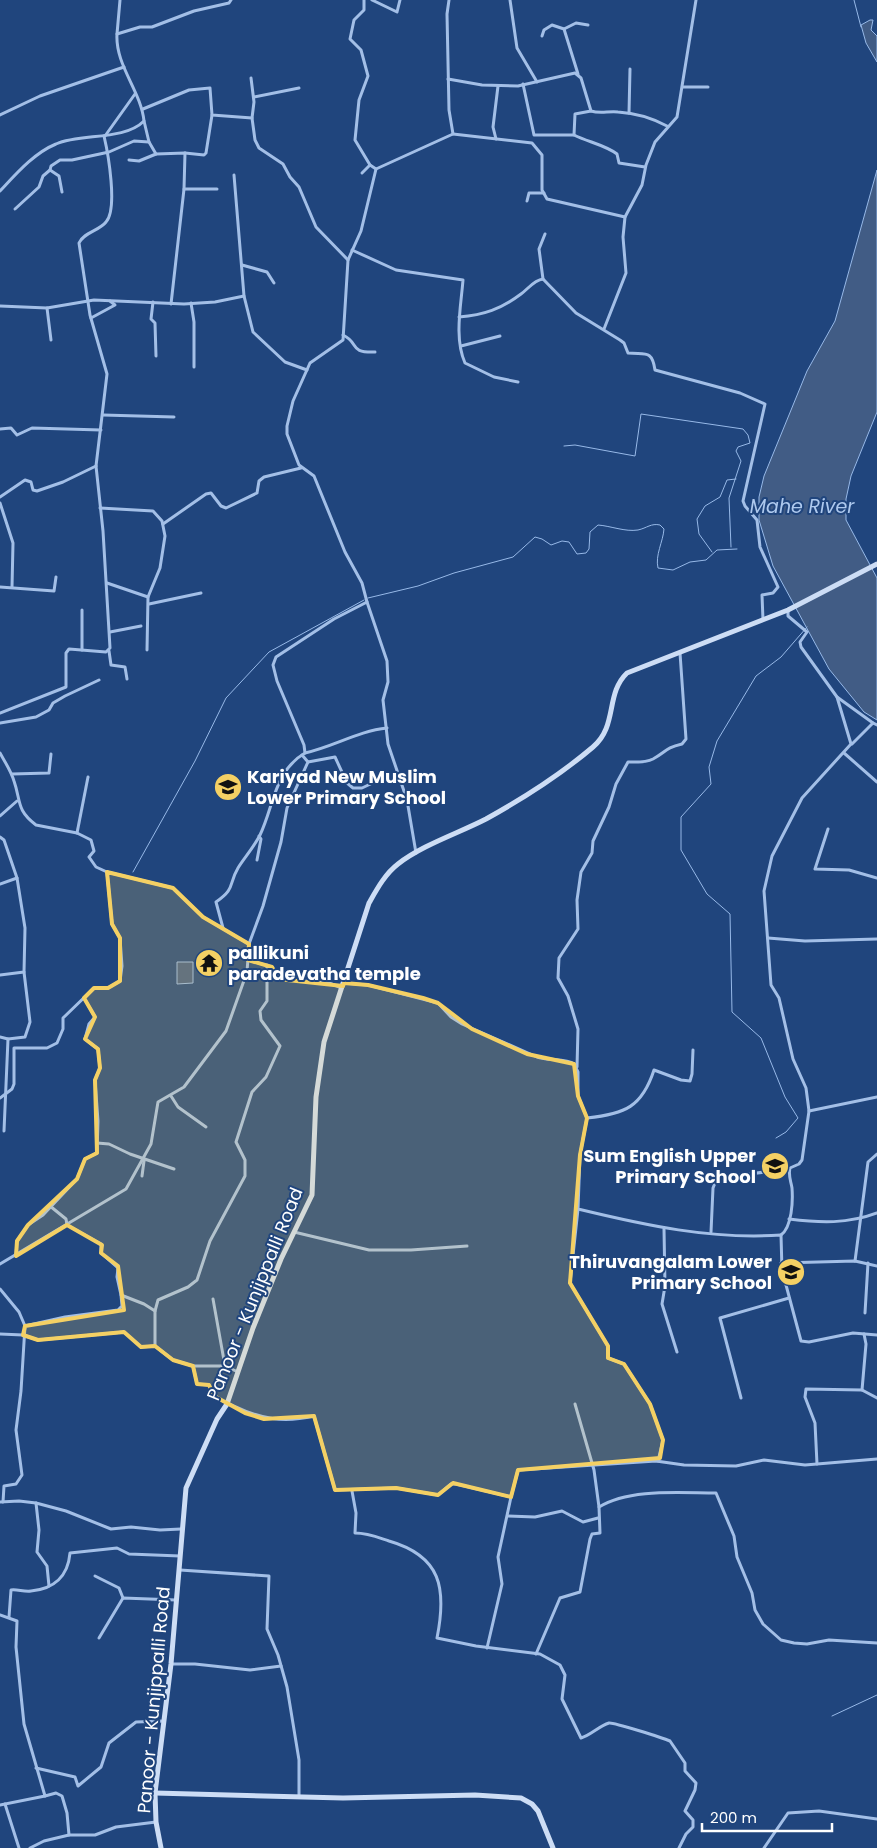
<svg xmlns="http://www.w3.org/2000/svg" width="877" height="1848" viewBox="0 0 877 1848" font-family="Poppins,sans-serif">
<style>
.water{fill:#415c85;stroke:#97b9e8}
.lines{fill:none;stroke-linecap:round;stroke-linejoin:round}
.stream{stroke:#97b9e8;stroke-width:1}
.street{stroke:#a3bfe7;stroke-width:3}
.secondary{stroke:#cdddf5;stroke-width:5}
.marked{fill:#f4d064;fill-opacity:0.2;stroke:#f4d064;stroke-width:4;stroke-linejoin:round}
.labels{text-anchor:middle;stroke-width:4;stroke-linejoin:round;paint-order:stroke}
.poi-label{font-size:18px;font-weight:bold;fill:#fff;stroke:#20457d;text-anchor:start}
.street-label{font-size:18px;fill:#fff;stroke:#20457d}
.water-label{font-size:19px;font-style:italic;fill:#aec9ee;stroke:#20457d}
</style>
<rect width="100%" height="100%" fill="#20457d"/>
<g class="water">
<polygon points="870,20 873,20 871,30 877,36 877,62 866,43 861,25"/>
<polygon points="877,170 877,412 851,476 846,499 846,520 877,578 877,720 864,712 829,669 773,566 759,520 759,497 764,476 807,371 835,321"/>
<polygon points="177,962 193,962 193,983 177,984"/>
</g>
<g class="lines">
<g class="stream">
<polyline points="854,0 861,27"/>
<polyline points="564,446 575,445 635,456 641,414 743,429 748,435 750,443 738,447 736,451 741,461 729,498 731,547"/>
<polyline points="712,552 699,534 697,519 705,506 720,497 727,480 736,479"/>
<path d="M368,598l50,-12 36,-13 59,-16 22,-20 7,2 9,6 11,-4 7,1 8,12 9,-1 3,-4 1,-17 8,-7c13,1 27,7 40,5 9,-2 13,-7 22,-5l4,4c-1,13 -9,26 -6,39l15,2 17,-8 16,-2 11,-10 20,-1"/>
<polyline points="133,872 195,761 226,698 269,652 364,600"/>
<polyline points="776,1138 786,1132 798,1118 785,1097 761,1038 732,1012 730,914 707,894 681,850 681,817 711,784 709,767 717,741 756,676 781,657 807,627"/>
<polyline points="832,1716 877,1695"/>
</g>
<g class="street">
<polyline points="364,0 364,10 354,20 350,39 361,50 368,76 359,100 355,140 370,165 376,169 453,134 449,110 447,14 449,0"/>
<polyline points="372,0 397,12 400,0"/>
<polyline points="510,0 517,48 537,82"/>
<polyline points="564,29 576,23 588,25"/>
<polyline points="117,34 120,0"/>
<polyline points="542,36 544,30 552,25 564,29 578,74"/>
<polyline points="251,78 254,102 252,118"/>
<path d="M448,79l34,6 36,1 57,-13 6,5 10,33c9,3 17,0 27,1 17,1 34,6 49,14"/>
<polyline points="523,84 534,135 574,135 575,114 591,111"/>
<polyline points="683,87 708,87"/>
<polyline points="254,97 299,88"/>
<polyline points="143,109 189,90 210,88 212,115 252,118 255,140 259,148 283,164 290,177 299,187 316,227 348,260"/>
<polyline points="629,113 630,69"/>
<polyline points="0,115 40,96 124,67"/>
<polyline points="144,121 149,142"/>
<polyline points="453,134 532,143 542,155 542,190 547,199 625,217"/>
<path d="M574,135c14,7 31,10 43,19l2,9 26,4"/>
<polyline points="105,136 135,94"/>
<polyline points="496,139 493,127 498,86"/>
<polyline points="185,153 204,155 206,153 212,115"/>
<polyline points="129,160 139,161 156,154"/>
<polyline points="362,173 370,165"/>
<polyline points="234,175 244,296 253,332 285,362 307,370"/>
<polyline points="184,189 217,189"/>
<path d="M0,191c16,-17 34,-38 56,-47 25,-11 68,-3 88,-23 -3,-30 -29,-56 -27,-87l23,-7h12l42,-16 35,-8 2,-3"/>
<polyline points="62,192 59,176 50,170 51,166 60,160 72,160 109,152 134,141 149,142 156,154 185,153 184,189 171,304"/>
<polyline points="527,201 529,193 544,193"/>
<polyline points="15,209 39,187 43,176 50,170"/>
<path d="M352,250l44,20 67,10c-2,26 -9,58 2,83l29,14 24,5"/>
<polyline points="242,265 267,272 274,283"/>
<polyline points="543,279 539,249 545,234"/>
<polyline points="153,302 151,319 155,323 156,356"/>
<polyline points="191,303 194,322 194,367"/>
<polyline points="0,306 47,308 94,300 184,304 215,302 244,296"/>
<polyline points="47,308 51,340"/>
<path d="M459,317c25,-2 42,-8 62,-23 7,-5 13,-14 22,-15l33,34 44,27 4,3 4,10c17,2 24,-4 27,17l85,23 25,11 -22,97 2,5 12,14 3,27 18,40 -5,6 -11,2 1,25"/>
<polyline points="91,318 115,305 110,301"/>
<polyline points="604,329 626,273 623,237 625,217 642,185 646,165 655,142 677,117 696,0"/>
<path d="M343,335c17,8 5,18 32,17"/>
<polyline points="461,346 500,336"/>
<polyline points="103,415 174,417"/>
<polyline points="0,429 11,428 17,435 32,428 101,430"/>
<polyline points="0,497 25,480 31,482 33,490 37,491 63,482 96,466"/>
<polyline points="0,503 13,543 12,587"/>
<polyline points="100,508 153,511 162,521 165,536 160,568 148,597 147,650"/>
<polyline points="163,524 206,494 211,493 221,506 226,508 257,493 259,481 264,477 301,468"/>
<polyline points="107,583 148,597"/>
<polyline points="0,587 54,591 56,577"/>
<polyline points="367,602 362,583 345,552 314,476 299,465 287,434 287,426 293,401 310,363 343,340 348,260 361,231 376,169"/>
<polyline points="149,604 201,593"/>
<polyline points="110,632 141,626"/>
<polyline points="82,650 82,610"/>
<polyline points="109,651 111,665 125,667 127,679"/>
<polyline points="837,697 873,723"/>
<path d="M0,713l66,-26v-34l3,-4 37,3 4,-4 -7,-117 -7,-65 11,-92 -17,-59 -11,-72c5,-11 20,-12 27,-21 12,-13 2,-69 -2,-86"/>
<polyline points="0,723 36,717 49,710 53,703 65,696 99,680"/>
<polyline points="852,744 873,723 877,725"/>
<path d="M0,753c5,9 11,18 14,28 7,20 2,29 22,44l41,8 14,7 3,11 -5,6 7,10 11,5 66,16 30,29 46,27"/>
<path d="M305,753c28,-6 53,-22 82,-25"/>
<polyline points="844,753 877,782"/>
<polyline points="302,755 308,762 335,757 347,783 353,788 362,788 381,779 401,778"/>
<polyline points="12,774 49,773 51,754"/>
<polyline points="0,816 17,801"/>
<polyline points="828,829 815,869 849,870 877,878"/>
<polyline points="77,833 88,777"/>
<polyline points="0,837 4,840 17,878 25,928 24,972 0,975"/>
<polyline points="257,860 261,839 259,836"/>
<polyline points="0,884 17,878"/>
<path d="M223,928l-7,-26c20,-14 12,-17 22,-34 7,-11 16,-21 22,-33 14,-29 14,-64 45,-82l-1,-8 -27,-64 -4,-16 3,-8 58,-38 33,-17 20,59 1,21 -5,18 5,44 19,56 9,53"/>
<polyline points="768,938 805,941 877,939"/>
<polyline points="248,960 272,967 280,979 329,983 342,988"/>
<path d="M344,983l24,2 70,18 13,14 11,7 75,33c11,4 29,1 37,7l4,8v24l9,22 -7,37 -2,54c66,16 134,31 203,26l1,35 19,71 8,1 44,-9 24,2"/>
<polyline points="0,1037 8,1039 25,1037 30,1022 24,972"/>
<path d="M577,1067l1,-38 -10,-33 -10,-18 1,-20 19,-29 -1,-29 4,-28 11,-19 1,-12 16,-34 7,-23 12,-22c8,0 17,1 25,-3 13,-7 12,-11 29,-15l4,-5 -6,-86"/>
<polyline points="171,1096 178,1107 206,1127"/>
<polyline points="0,1098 12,1089 14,1084 14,1048 47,1048 57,1043 63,1029 63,1018 94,988 108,988 120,981 122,966 120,938 112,924 107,872"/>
<polyline points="809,1111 877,1097"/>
<path d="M587,1118c38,-4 55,-11 67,-48l27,10 9,1 2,-7 1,-24"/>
<polyline points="4,1131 8,1039"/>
<polyline points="97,1143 109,1144 130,1154 174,1169"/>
<polyline points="142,1176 144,1161"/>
<path d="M50,1206l16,13 1,6 34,19v9l17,15 -1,9 4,18 23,9 11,7v35l18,14 20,6 4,18 12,1c7,16 11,14 25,21 27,13 49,17 80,10l21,74 61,-2 42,7 13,-11h5l55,13 7,-27 138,-9 28,4 52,1 28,-6 41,5 72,-6"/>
<polyline points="578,1209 570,1283 608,1346 608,1358 624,1364 650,1404 663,1440 658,1461"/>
<path d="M789,1219c31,4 59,5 88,-6"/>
<polyline points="664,1229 665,1286 662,1304 677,1352"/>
<polyline points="294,1232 369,1250 411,1250 467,1246"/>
<polyline points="711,1232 713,1188 717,1178 789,1169"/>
<path d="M781,1235c11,-8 12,-34 11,-47 -1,-7 -4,-12 -2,-20l9,-4 3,-4 7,-49 -3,-23 -13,-29 -14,-61 -8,-13 -7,-94 8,-35 30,-58 49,-54 -14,-47 -36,-50 -1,-5 7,-10 -19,-16v-5"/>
<polyline points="16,1256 17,1241 28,1225 43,1215 77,1179 85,1159 97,1153 98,1121 95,1080 100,1068 98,1049 85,1039 89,1024 95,1017 84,998"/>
<polyline points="855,1261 868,1162 877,1154"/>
<polyline points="781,1263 855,1261 877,1266"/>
<polyline points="0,1264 126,1189 151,1144 158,1102 184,1087 226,1031 247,972 249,944 263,906 281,842 287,808 308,762"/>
<polyline points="0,1289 19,1312 25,1326"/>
<polyline points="213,1299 225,1366"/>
<polyline points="155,1311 158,1300 188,1287 197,1280 210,1241 245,1176 245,1160 236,1142 252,1092 266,1077 280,1046 261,1020 260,1011 267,1001 267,965"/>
<polyline points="865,1313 868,1263"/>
<polyline points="0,1334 23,1335 38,1340 124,1332 141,1347 155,1346"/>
<polyline points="193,1366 225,1366 238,1372"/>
<polyline points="862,1390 866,1344 864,1334"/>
<polyline points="741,1398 720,1318 789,1298"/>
<polyline points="575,1404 594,1470 599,1507"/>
<polyline points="817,1464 815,1423 805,1397 806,1389 862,1390 877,1398"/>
<path d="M352,1491l4,22 -1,20c13,0 22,4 34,8 52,15 58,47 48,97l39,8 64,8 20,11 5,10 -3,24 19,39c10,-3 18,-12 28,-15 4,-1 54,15 61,18l15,22v8l11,12 -1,7 -10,21 8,9v7l-7,7 -7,14"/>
<polyline points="0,1502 19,1501 36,1503 66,1511 111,1529 131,1527 160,1530 181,1529"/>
<polyline points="3,1502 4,1486 16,1484 22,1475 16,1430 21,1391 25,1326 65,1317 118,1310 122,1306 121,1295"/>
<polyline points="36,1503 39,1530 37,1552 47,1566 49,1586"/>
<polyline points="508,1516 535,1517 562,1511 583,1522 598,1518"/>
<polyline points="180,1570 269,1576 267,1629 278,1655 287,1687 299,1760 299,1797"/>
<polyline points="95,1576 119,1588 123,1598"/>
<polyline points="0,1615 17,1621 16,1647 24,1724 45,1796 0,1805"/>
<path d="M9,1617l2,-27c6,-1 13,2 20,1 23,-2 37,-15 39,-38l47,-5 12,6 51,2"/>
<polyline points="99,1638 123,1598 176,1600"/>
<polyline points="487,1648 502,1584 498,1557 511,1497"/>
<path d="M536,1654l24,-56 20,-6 10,-53 2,-5 8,-1 -1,-26c30,-19 82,-14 117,-14l18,43 3,21 15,36 3,17 8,14 18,16 13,3 13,1 22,-4 48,3"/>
<polyline points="171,1664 195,1664 250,1670 281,1666"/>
<polyline points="36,1768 75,1777 78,1786 101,1767 109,1743 136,1722 164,1721"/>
<polyline points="45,1796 56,1793 62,1796 67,1813 69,1835"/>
<polyline points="5,1804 19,1848"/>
<polyline points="30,1848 44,1841 69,1835 95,1835 116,1827 156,1822"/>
<polyline points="764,1848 788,1813 819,1811 877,1819"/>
</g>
<g class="secondary">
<polyline points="155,1793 343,1798 475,1795 521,1798 532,1804 538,1811 553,1848"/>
<path d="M161,1848l-5,-26 -1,-29 16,-129 15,-176 31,-69 10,-15 26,-76 28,-69 31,-64 4,-98 8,-55 45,-139c8,-14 16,-29 29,-39 24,-19 61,-31 88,-45 38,-21 74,-44 107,-72 25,-21 12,-53 34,-74l161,-63 89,-46"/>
</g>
</g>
<path class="marked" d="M107,872l66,16 30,29 46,27 -1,16 24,7 6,12 65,7 1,-3 24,2 55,13 15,5 34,26 55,25 47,10 4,32 9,22 -7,37 -10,128 38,63v12l16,6 26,40 13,36 -3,18 -142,12 -7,27 -58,-14 -15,12 -42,-7 -61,2 -21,-74 -50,3 -19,-6 -31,-17 -5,-11 -12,-1 -4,-18 -20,-6 -18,-14 -14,1 -17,-15 -86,8 -15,-5 2,-9 99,-16 -6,-44 -17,-13 1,-8 -35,-20 -51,31 1,-15 11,-16 49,-46 8,-20 12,-6 -2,-73 5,-12 -2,-19 -13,-10 10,-22 -11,-19 10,-10h14l12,-7v-43l-8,-14z"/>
<defs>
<symbol id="school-disc" viewBox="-11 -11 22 22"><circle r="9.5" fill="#f4d064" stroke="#20457d"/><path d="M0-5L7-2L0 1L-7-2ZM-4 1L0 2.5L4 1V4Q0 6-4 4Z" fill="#111"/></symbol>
<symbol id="temple-disc" viewBox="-11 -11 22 22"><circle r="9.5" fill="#f4d064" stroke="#20457d"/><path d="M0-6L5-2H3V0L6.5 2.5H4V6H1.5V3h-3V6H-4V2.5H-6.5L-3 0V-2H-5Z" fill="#111"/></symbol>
</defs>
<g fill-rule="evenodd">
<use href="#school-disc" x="212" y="771" width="32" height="32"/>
<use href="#temple-disc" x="193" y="947" width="32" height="32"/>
<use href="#school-disc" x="759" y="1150" width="32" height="32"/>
<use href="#school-disc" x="775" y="1256" width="32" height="32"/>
</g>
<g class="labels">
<g class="poi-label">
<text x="247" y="783">Kariyad New Muslim<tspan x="247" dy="21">Lower Primary School</tspan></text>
<text x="228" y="959">pallikuni<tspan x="228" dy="21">paradevatha temple</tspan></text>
<text x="756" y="1162" text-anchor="end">Sum English Upper<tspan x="756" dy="21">Primary School</tspan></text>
<text x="772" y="1268" text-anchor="end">Thiruvangalam Lower<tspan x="772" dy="21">Primary School</tspan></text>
</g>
<g class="street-label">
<text transform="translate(255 1294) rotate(-68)" y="6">Panoor - Kunjippalli Road</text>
<text transform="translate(154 1700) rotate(-85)" y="6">Panoor - Kunjippalli Road</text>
</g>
<g class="water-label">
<text x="802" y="513">Mahe River</text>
</g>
</g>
<path d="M702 1823v8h130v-8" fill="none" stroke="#ffffff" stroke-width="2.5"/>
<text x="710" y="1823" font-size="15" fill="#ffffff" stroke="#20457d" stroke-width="4" paint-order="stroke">200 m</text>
</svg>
